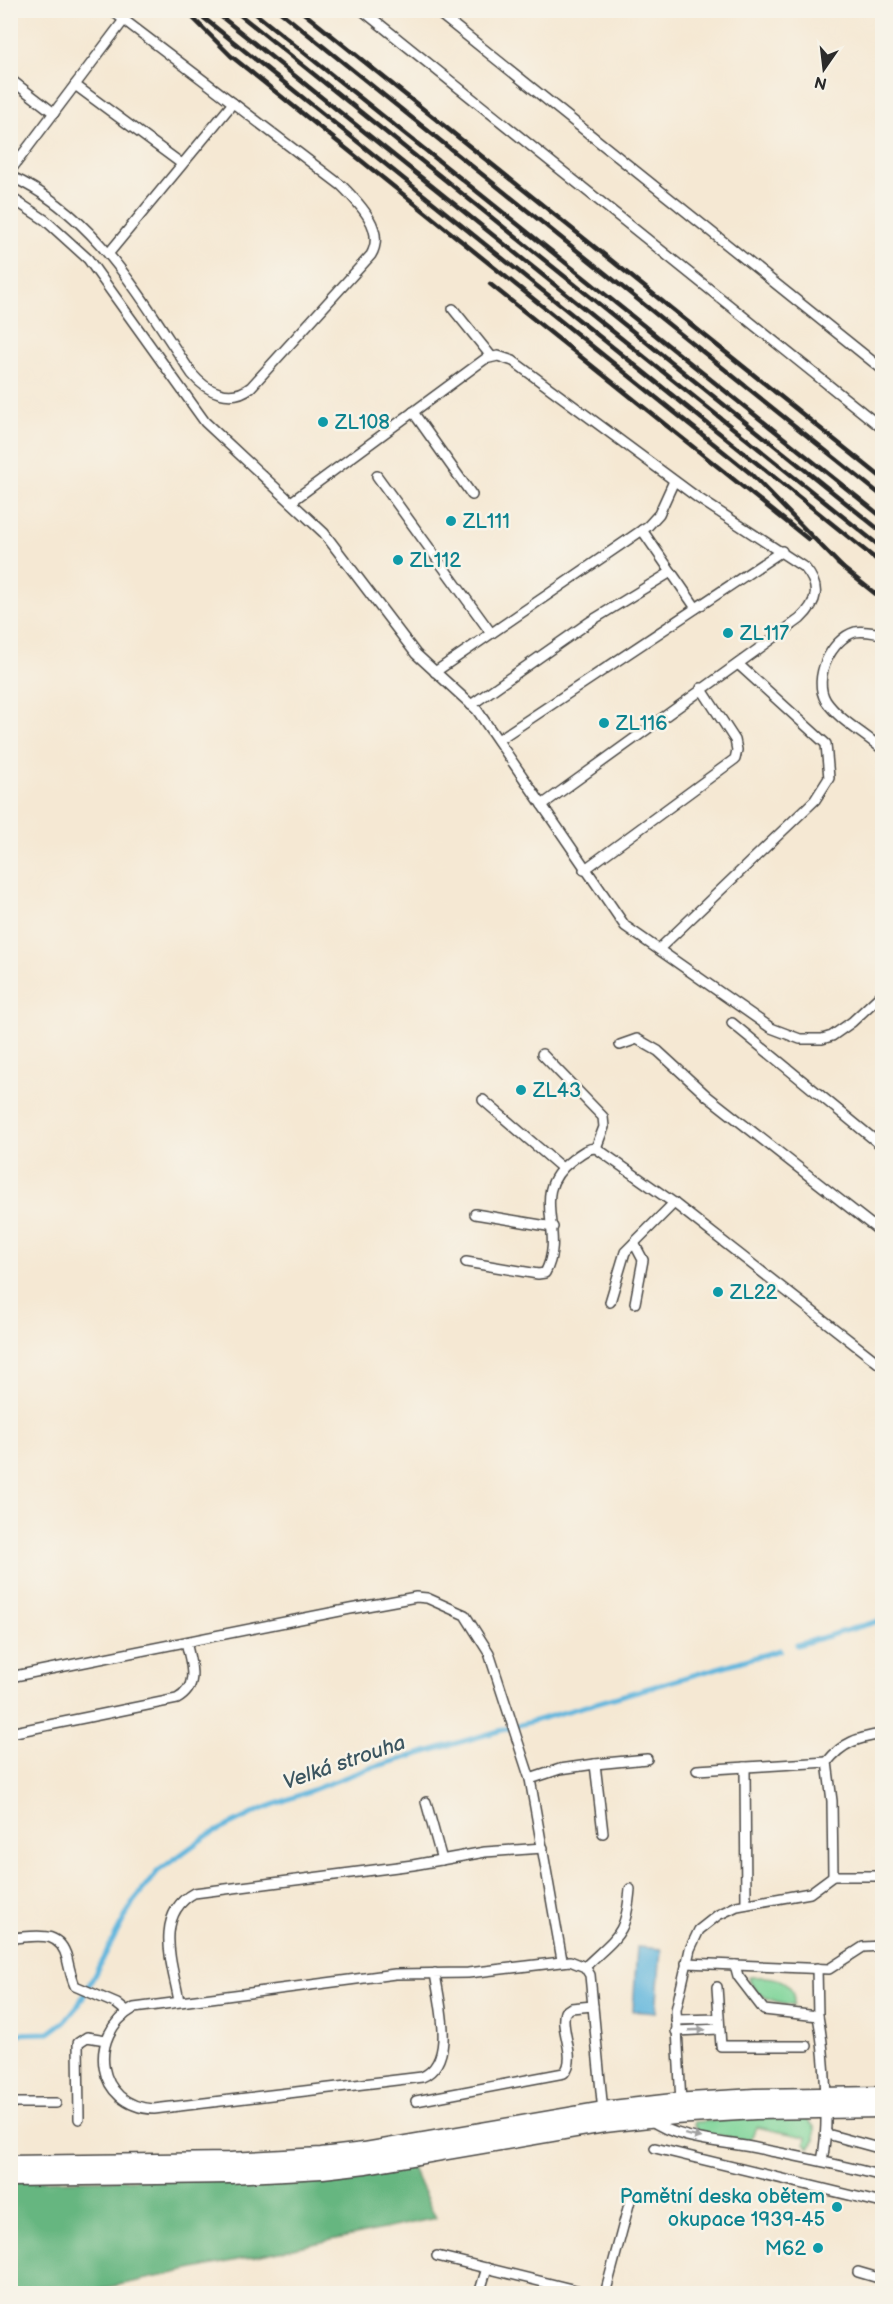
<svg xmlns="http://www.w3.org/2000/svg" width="893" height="2304" viewBox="0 0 893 2304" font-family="'Balsamiq Sans',sans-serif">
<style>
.green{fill:#7dd498;stroke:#548062;stroke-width:1.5}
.forest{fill:#66b680;stroke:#487056;stroke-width:1.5}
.water{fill:#60b6dd;stroke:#467084;stroke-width:1.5}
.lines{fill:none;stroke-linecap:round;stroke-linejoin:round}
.stream{stroke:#60b6dd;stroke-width:5}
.service-casing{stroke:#494744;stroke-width:12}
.primary-casing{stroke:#494744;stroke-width:33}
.service{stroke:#fff;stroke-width:9}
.primary{stroke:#fff;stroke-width:30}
.rail{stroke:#2b2b2b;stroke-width:4.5}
.oneway{fill:#a0a0a0}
.culture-dot{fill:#0f9aa8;stroke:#f7f3e8;stroke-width:2}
.labels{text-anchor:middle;stroke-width:5;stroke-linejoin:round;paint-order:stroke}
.culture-label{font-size:20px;fill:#0d838f;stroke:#f7f3e8;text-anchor:start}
.water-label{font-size:21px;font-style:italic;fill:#3b5560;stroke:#f7f3e8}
</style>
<rect width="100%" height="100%" fill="#f7f3e8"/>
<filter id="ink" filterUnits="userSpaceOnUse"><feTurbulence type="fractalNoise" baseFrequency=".0167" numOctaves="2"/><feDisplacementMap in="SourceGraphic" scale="12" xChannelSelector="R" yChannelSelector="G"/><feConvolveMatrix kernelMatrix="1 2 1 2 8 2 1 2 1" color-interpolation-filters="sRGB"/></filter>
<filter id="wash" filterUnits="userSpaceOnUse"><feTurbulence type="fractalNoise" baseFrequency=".008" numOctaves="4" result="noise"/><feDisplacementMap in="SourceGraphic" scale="24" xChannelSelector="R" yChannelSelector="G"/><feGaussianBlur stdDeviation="1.35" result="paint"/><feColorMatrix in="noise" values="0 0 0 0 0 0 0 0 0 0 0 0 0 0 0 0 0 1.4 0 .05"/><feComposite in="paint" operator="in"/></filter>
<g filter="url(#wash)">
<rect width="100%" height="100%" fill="#f5e8d3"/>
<g class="green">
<path d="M749,1977c22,-1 46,0 45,28 -18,-3 -41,-7 -45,-28z"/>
<polygon points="803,2114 815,2128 815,2140 809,2148 805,2144 806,2137 756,2127 750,2141 699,2132 694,2125 695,2122"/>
</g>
<polygon class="forest" points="411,2166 436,2218 81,2293 11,2293 10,2181 317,2176"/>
<polygon class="water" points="637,1947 661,1949 656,2013 633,2011"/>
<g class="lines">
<g class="stream">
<polyline points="797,1645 882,1620"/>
<polyline points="10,2034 49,2033 65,2021 79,2004 133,1902 158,1871 205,1837 260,1810 367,1769 780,1650"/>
</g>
</g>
</g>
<g filter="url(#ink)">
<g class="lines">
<defs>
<g id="service">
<polyline points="362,10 882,428"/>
<polyline points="435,10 882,369"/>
<polyline points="10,79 54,113"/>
<polyline points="75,85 182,164"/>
<polyline points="10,171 124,20"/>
<path d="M10,176c87,39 131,123 182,198 15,18 39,29 59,13l120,-132c15,-25 -12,-52 -29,-69l-231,-176"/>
<polyline points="10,197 45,220 88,259 205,422 324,533 416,654 477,710 625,926 771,1028 800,1039 822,1039 832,1036 852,1022 882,994"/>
<polyline points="109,253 233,103"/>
<polyline points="453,309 491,356"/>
<polyline points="413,412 472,495"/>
<polyline points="377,476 491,633"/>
<path d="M291,502l194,-143 13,-3 15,5 185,137 107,70c16,19 13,34 -5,51l-258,186"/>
<polyline points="642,530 696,608"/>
<path d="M882,634c-8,-1 -18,-4 -27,-2 -24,7 -43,47 -29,69 13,19 39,33 56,48"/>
<polyline points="435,672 648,526 659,514 674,481"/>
<polyline points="471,705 591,621 671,572"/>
<polyline points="498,740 782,551"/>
<polyline points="584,870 735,759 737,750 735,740 701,688"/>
<polyline points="659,949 815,800 829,778 826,744 738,664"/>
<polyline points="732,1023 882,1146"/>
<polyline points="620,1045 637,1039 658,1051 707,1096 882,1233"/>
<polyline points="542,1054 603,1117 604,1127 596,1148"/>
<polyline points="483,1100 562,1168"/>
<polyline points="475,1214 553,1227"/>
<polyline points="634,1243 643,1260 635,1303"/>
<path d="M466,1262l72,12 7,-1c23,-43 -19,-78 27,-113 7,-5 14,-12 24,-12l78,55 208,163"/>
<polyline points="610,1302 625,1252 674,1203"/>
<polyline points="10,1677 350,1609 416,1597 427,1598 465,1615 489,1653 530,1779"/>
<path d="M10,1733l167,-34c23,-13 14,-35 9,-57"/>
<path d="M827,1762c16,-20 31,-24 55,-28"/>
<polyline points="595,1764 647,1759"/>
<polyline points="745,1767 746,1904"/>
<polyline points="697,1770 827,1762 832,1801 833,1876"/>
<polyline points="426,1802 442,1860"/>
<path d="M10,1938c25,-1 49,-10 57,20 2,9 4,19 8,28l42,18 10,8"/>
<polyline points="562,1960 530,1779 560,1769 595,1764 603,1833"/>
<polyline points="686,1963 829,1969 863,1947 882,1946"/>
<polyline points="735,1965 738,1976 764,2010 818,2016 817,1968"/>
<path d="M585,1967c33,-32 41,-31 45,-78"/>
<path d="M435,1973c4,30 22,89 -13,104l-268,32c-58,-2 -68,-74 -20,-101l261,-34 73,-1 102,-12 15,6 5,8 13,137"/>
<polyline points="717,1987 721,2046 807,2046"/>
<path d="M179,2001c-6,-35 -26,-86 15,-108l219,-28 72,-13 58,-4"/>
<path d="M818,2016c7,38 12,109 4,145"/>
<polyline points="676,2020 718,2019"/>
<polyline points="676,2031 719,2029"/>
<path d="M416,2101l148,-28c14,-15 -5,-44 1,-61l6,-4 22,-2"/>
<polyline points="10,2103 56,2103"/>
<polyline points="681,2103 676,2010 690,1949 699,1930 718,1915 737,1906 810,1893 833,1876 882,1876"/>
<polyline points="79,2119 78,2043 87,2037 106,2040"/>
<path d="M649,2119c28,21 69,22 102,28 44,9 88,17 131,29"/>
<polyline points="827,2134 882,2149"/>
<polyline points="655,2148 882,2203"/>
<polyline points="437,2256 592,2294"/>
<polyline points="858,2272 882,2279"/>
<polyline points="479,2294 487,2268"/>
<polyline points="605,2294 632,2193"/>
</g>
<polyline id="primary" points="10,2171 230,2168 322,2163 365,2158 604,2117 674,2109 755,2104 882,2102"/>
</defs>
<use href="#service" class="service-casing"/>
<use href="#primary" class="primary-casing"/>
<use href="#service" class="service"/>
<use href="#primary" class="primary"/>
<g class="rail">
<polyline points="185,10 231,56 750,473 843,568"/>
<polyline points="194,10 882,564"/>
<polyline points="213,10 882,548"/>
<polyline points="234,10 882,532"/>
<polyline points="251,10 882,517"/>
<polyline points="278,10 882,496"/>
<polyline points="300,10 882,478"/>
<polyline points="490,284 808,539"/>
<polyline points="838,564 882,599"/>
</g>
</g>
<defs><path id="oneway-solid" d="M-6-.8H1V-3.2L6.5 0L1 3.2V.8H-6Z" transform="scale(1.5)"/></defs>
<g class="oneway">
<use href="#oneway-solid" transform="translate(697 2030) rotate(-2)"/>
<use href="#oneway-solid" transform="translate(693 2136) rotate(12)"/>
</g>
</g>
<g class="culture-dot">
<circle cx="323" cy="422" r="6"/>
<circle cx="451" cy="521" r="6"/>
<circle cx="398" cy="560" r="6"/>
<circle cx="728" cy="633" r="6"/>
<circle cx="604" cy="723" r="6"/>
<circle cx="521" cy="1090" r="6"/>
<circle cx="718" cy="1292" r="6"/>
<circle cx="837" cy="2207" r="6"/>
<circle cx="818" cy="2248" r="6"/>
</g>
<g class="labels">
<g class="culture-label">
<text x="335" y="429">ZL108</text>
<text x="463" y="528">ZL111</text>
<text x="410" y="567">ZL112</text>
<text x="740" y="640">ZL117</text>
<text x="616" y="730">ZL116</text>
<text x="533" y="1097">ZL43</text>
<text x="730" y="1299">ZL22</text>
<text x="825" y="2203" text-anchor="end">Pamětní deska obětem<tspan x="825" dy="23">okupace 1939-45</tspan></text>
<text x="806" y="2255" text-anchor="end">M62</text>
</g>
<g class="water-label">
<text transform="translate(344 1762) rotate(-19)" y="7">Velká strouha</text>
</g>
</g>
<rect width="893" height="2304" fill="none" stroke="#f7f3e8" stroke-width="36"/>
<g transform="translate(824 69) rotate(194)" stroke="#f7f3e8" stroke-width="4.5" paint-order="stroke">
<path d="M0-4.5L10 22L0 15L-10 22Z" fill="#2b2b2b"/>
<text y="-9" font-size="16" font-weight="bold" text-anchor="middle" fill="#2b2b2b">N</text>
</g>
</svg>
